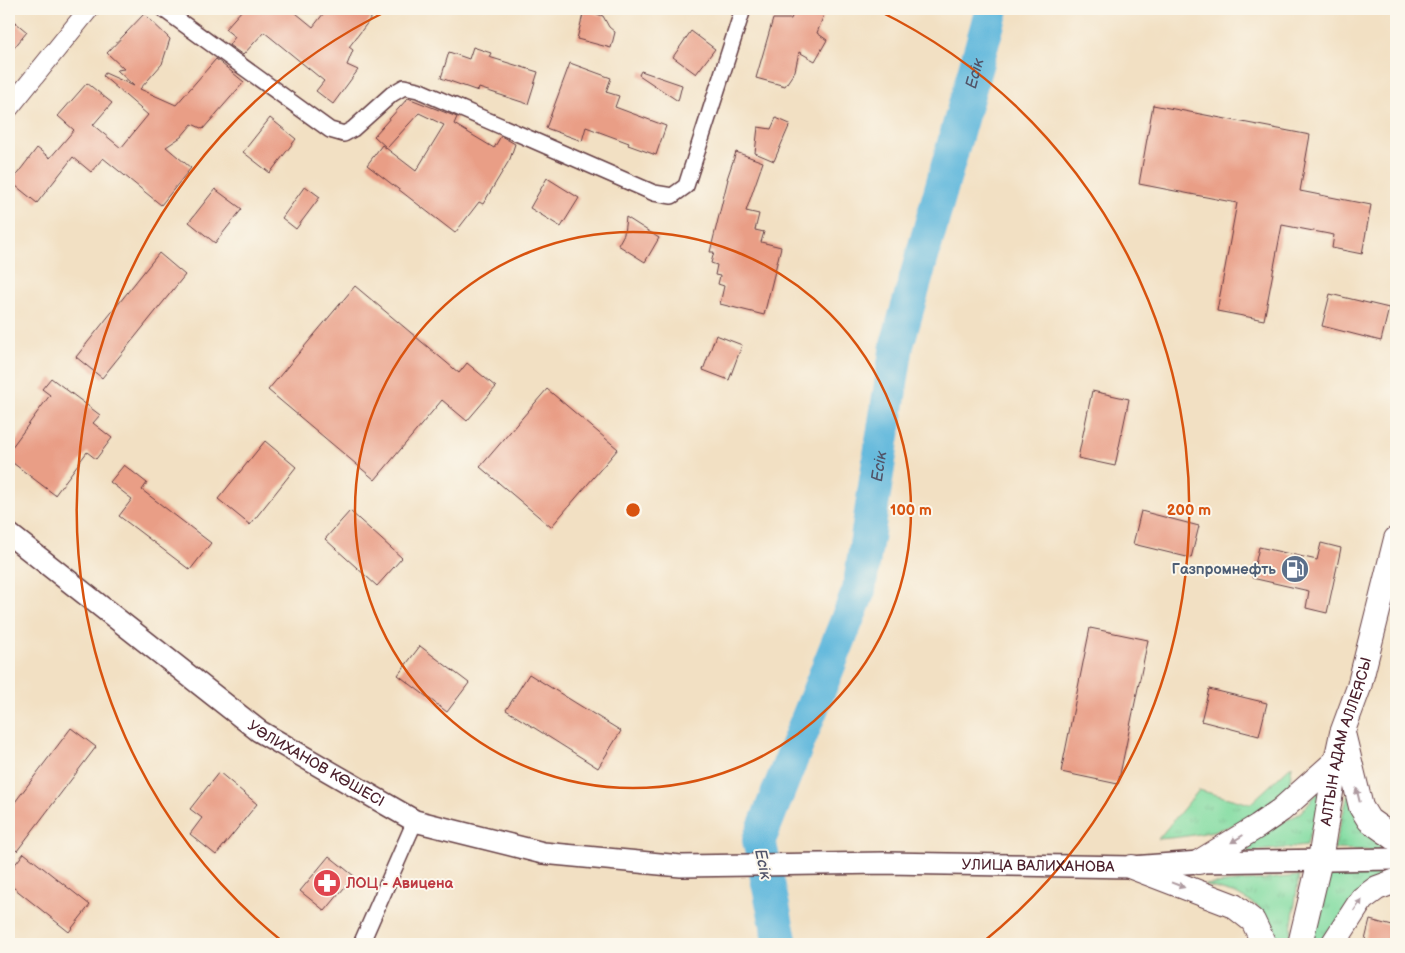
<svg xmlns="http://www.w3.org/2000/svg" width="1405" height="953" viewBox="0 0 1405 953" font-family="'Balsamiq Sans',sans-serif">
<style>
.grass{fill:url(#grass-tufts);stroke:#667e66}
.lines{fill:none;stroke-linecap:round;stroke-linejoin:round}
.river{stroke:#5fb7dc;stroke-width:34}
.building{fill:#e99e86}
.minor-casing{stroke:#633c42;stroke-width:18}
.tertiary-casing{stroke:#633c42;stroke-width:21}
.secondary-casing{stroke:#633c42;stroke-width:24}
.primary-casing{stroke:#633c42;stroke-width:26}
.minor{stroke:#fff;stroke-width:15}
.tertiary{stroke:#fff;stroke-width:19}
.secondary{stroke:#fff;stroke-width:21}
.primary{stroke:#fff;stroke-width:24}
.oneway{fill:#ae9aa0}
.ring{fill:none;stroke:#d8530f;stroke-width:2.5}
.labels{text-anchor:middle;stroke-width:4;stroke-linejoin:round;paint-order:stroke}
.service-label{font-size:15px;font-weight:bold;fill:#4e5e75;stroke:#fbf7ec;text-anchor:end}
.street-label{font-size:15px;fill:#4a1f2b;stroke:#fbf7ec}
.health-label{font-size:15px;font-weight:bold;fill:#be3a42;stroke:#fbf7ec;text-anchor:start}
.water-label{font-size:16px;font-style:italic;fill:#515469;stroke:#fbf7ec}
.centre{fill:#d8530f;stroke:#fbf7ec;stroke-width:2.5}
.ring-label{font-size:15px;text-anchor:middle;font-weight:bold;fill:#d8530f;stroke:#fbf7ec;stroke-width:4;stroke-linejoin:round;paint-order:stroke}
</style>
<defs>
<pattern id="grass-tufts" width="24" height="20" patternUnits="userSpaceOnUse" patternTransform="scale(1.25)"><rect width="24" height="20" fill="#83dca2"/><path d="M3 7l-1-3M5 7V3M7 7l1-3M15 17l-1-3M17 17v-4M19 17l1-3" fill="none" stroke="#73bc8c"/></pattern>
</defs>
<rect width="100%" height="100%" fill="#fbf7ec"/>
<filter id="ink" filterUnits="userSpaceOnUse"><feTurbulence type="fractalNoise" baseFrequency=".02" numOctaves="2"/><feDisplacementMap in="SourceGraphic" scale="10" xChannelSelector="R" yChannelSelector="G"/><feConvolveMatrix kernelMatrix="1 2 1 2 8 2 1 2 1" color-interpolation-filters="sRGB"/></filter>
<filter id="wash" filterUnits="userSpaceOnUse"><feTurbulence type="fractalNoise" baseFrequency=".0096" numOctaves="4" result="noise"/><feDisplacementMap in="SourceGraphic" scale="20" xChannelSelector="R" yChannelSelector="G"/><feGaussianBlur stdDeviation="1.12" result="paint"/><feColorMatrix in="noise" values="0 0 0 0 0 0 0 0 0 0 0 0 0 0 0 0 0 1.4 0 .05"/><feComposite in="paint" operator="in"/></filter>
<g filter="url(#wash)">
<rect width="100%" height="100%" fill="#f2e0c3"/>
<g class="grass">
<path d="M1292,765l-4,30c-13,8 -26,19 -40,24 -28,13 -60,18 -90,20l41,-49 51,14z"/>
<polygon points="1329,780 1306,846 1216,855 1299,814"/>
<polygon points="1350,787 1396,851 1334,849"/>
<polygon points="1396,867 1396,872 1332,928 1318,944 1311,944 1327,875"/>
<polygon points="1299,876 1289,944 1271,944 1259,907 1236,894 1204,885"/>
</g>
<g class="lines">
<path class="river" id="s1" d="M781,944l-22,-104 100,-250 38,-245 95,-336"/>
</g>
<g id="blocks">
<g class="building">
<polygon points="243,9 291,9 313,27 327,9 378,9 349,47 353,50 347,65 358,70 333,104 316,91 324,81 264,32 243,55 229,45 235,37 225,29"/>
<polygon points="795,9 826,9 817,33 827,40 815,61 799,52 795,71 785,86 756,78 773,19 791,19"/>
<polygon points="584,10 603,16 609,27 615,32 611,48 577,39"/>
<polygon points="144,14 170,39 162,64 140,89 176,105 216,59 244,82 203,129 192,124 181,137 166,147 191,168 161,205 103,158 91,172 73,157 37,203 11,182 37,148 50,158 74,130 58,116 87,83 112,103 93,125 121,148 148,115 103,76 105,73 134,86 117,70 124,69 107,53"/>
<polygon points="9,17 27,32 9,54"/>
<polygon points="691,31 715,49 696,74 673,57"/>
<polygon points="473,47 491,53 489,57 538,72 528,104 479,88 478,91 441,78 449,52 469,59"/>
<polygon points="570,63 611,78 606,92 619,96 615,107 666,126 656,155 628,145 629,143 586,127 582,141 546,128"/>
<polygon points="641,71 682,85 678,101 639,75"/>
<polygon points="408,98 457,117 454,124 494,148 501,136 515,144 510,159 483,204 479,202 455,233 367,165 382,145 416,171 444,125 419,113 387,148 374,136"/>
<polygon points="1153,105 1310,135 1300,191 1371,205 1362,254 1332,248 1334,235 1282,225 1264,320 1217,311 1237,203 1139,184"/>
<polygon points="270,118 296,139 270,173 243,152"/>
<polygon points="776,118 790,124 774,161 755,153 758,127 771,129"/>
<polygon points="736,152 763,162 746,211 759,214 755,230 764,232 761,242 781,247 764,315 720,304 724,286 718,284 720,276 715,275 717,265 711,263 714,252 710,252 728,179 727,179"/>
<polygon points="547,178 579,198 561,227 530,208"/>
<polygon points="305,186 320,197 296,229 282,218"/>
<polygon points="215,189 242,209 215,243 189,222"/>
<polygon points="626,217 659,238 645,262 618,245 624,234"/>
<polygon points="159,253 185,275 102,378 76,357"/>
<polygon points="355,286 459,373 467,363 496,387 467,421 442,400 375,480 268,390"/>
<polygon points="1330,294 1389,308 1381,341 1322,326"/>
<polygon points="716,335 742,345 729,380 703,370"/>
<polygon points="51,378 100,415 93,423 112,438 96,459 87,452 55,495 9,460 9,451 50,395 42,389"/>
<polygon points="547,389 618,449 551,527 480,467"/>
<polygon points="1092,391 1129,399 1115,466 1078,458"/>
<polygon points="265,441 296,467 250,525 218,499"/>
<polygon points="124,465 147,483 142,490 211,543 190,570 119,516 132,499 110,482"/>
<polygon points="350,511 402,558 377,586 325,539"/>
<polygon points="1141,511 1199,526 1191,558 1133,544"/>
<polygon points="1321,543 1341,548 1327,613 1306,608 1309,591 1252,578 1259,547 1317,560"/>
<polygon points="1090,628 1148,640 1118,784 1061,772"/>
<polygon points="420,646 469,683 447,712 398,675"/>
<polygon points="529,674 621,731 598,768 506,710"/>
<polygon points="1209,689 1267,703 1259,736 1201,721"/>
<polygon points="71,728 96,747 17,851 9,844 9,810"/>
<polygon points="219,772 257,804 216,855 190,834 202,818 190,809"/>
<polygon points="24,853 90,905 69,932 9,884 9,872"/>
<polygon points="329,856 354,876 325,911 300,891"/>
<polygon points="1370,920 1396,927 1396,944 1364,944"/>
</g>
</g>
</g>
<g filter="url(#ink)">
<use href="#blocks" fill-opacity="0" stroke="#633c42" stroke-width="1"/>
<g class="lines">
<defs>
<g id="minor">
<polyline points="163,9 330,130 344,134 353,129 392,94 404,87 418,90 654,193 672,196 686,186 743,9"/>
<polyline points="361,944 415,821"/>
</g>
<polyline id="tertiary" points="9,108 89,9"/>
<g id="secondary">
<path id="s2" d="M9,534l250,197 156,90 128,32 138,13 204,-3 247,4 67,-5 197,-3"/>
</g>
<g id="primary">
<polyline points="1344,737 1361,807 1369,820 1396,839"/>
<polyline points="1199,862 1258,826 1281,810 1336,761"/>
<polyline points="1132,867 1234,906 1253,921 1264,944"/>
<path id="s3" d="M1300,944l20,-84 16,-99 6,-28 17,-46 37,-148"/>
<polyline points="1333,944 1362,899 1377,888 1396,881"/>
</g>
</defs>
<use href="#minor" class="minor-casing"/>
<use href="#tertiary" class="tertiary-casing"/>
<use href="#secondary" class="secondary-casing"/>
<use href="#primary" class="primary-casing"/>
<use href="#minor" class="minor"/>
<use href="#tertiary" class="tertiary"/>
<use href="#secondary" class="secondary"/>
<use href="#primary" class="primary"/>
</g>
<defs><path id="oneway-solid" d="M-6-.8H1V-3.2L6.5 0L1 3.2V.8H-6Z" transform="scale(1.25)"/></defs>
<g class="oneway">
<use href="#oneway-solid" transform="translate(1358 795) rotate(-104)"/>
<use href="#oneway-solid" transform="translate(1237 839) rotate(148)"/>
<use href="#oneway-solid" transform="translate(1178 885) rotate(21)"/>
<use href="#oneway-solid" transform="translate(1358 905) rotate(-56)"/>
</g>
</g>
<g class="ring">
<circle cx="633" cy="510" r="278"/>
<path d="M283 942A556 556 0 0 1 389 10M877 10A556 556 0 0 1 983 942"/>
</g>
<defs>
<symbol id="fuel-disc" viewBox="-11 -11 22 22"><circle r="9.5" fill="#5c6f8a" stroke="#fbf7ec"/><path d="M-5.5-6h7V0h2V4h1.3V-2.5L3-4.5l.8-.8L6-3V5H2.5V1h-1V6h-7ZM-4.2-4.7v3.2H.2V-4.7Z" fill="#fff"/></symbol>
<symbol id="pharmacy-disc" viewBox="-11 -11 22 22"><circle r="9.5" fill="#e0444e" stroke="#fbf7ec"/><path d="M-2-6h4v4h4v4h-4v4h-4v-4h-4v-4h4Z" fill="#fff"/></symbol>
</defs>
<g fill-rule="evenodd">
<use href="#fuel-disc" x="1279" y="553" width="32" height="32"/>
<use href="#pharmacy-disc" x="311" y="867" width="32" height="32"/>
</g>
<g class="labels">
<g class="service-label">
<text x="1276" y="574">Газпромнефть</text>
</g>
<g class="street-label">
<text dy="5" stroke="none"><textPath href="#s3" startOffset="208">АЛТЫН АДАМ АЛЛЕЯСЫ</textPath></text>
<text dy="5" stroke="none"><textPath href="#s2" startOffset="384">УӘЛИХАНОВ КӨШЕСІ</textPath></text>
<text dy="5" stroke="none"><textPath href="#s2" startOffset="1126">УЛИЦА ВАЛИХАНОВА</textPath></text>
</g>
<g class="health-label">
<text x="346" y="888">ЛОЦ - Авицена</text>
</g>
<g class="water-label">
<text dy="6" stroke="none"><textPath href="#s1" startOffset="906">Есік</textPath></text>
<text dy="6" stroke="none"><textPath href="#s1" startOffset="501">Есік</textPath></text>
<text transform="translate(764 864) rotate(78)" y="6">Есік</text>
</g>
</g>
<circle cx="633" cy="510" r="8" class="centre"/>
<g class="ring-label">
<text x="911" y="515">100 m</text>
<text x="1189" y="515">200 m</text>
</g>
<rect width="1405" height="953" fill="none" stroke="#fbf7ec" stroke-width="30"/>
</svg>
